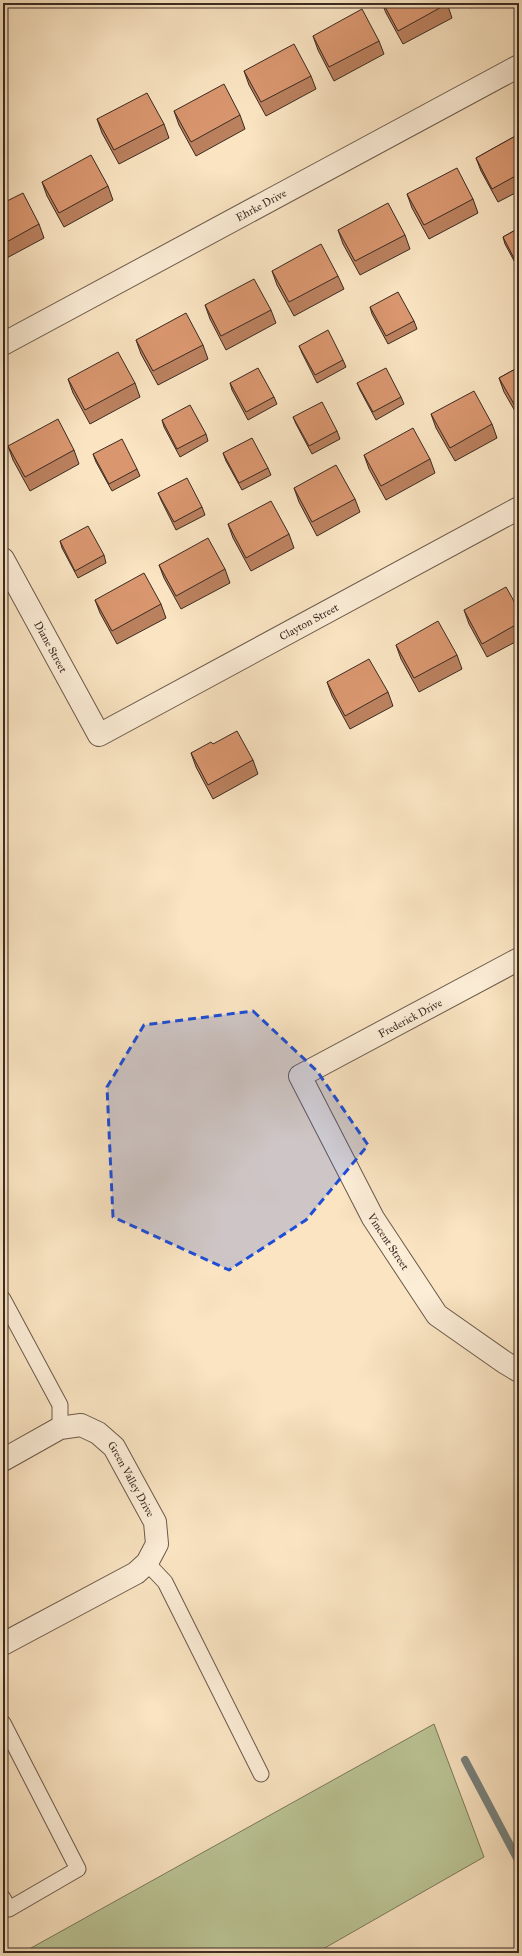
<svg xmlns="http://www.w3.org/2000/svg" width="522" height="1956" viewBox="0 0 522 1956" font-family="'IM FELL Great Primer',serif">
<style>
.green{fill:#bbc596;stroke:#7b785c}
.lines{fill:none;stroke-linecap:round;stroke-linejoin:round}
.stream{stroke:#78827e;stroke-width:8}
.service-casing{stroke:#6b594a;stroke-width:17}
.minor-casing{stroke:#6b594a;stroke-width:24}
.service{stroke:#fcedd7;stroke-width:15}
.minor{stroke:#fcedd7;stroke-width:22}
.wall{fill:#bb815f;stroke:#3b2b22}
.building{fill:#d9966f;stroke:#3b2b22}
.marked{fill:#1d4ed8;fill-opacity:0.2;stroke:#1d4ed8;stroke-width:3;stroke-dasharray:8 5;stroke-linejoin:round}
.labels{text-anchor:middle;stroke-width:4;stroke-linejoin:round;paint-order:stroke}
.street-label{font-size:11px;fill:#3b2b22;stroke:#fcedd7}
</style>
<rect width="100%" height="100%" fill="#fae4c2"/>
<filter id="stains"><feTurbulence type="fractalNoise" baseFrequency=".005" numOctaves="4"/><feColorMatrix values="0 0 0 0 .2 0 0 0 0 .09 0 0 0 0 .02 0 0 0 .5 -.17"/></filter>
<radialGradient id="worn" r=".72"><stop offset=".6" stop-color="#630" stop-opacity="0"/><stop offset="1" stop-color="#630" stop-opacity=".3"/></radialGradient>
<polygon class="green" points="434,1724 484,1857 316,1953 22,1953"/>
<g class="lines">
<polyline class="stream" points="465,1760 519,1862"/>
<defs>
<g id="service">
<polyline points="3,1299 60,1405 60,1428"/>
<polyline points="147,1563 165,1582 261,1774"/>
<polyline points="3,1723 78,1869 9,1909 3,1898"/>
</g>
<g id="minor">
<path id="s1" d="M3,344l516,-278"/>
<path id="s2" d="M3,559l96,176 420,-227"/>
<path id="s3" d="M519,959l-219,117 73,142 64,97 67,47 15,9"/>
<path id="s4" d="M3,1460l57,-32 21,-3 17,8 16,14 41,75 2,22 -10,19 -11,10 -133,71"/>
</g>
</defs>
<use href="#service" class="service-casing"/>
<use href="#minor" class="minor-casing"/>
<use href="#service" class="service"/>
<use href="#minor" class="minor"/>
</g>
<g class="wall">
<polygon points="382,3 447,3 452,18 403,44 386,13"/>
<polygon points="468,3 480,3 471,8"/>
<polygon points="313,36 379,41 384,54 334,81 318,50"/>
<polygon points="244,71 311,76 316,89 266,116 249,85"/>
<polygon points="174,111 240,115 245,129 196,156 179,125"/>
<polygon points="97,119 164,124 169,138 119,164 102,133"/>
<polygon points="519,134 519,191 498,202 481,171 476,158"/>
<polygon points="42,182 108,186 113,200 64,227 47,196"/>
<polygon points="407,194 473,199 478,213 429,239 412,208"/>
<polygon points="3,203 39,224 44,238 3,260"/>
<polygon points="519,228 519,270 505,244 503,237"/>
<polygon points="338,230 405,235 410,249 360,275 343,244"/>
<polygon points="272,271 338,276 344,289 294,316 277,285"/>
<polygon points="205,305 271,310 276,323 226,350 210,319"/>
<polygon points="370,307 414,321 417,329 388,344 372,314"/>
<polygon points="136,340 203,345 208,359 158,385 141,354"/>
<polygon points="299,346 343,360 346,367 317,383 302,353"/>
<polygon points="519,367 519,418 504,392 499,378"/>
<polygon points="68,379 135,383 140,397 90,424 73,393"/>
<polygon points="230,383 274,397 277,404 248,420 232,390"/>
<polygon points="357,383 401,397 404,404 376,420 360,390"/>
<polygon points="431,414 492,424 497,438 455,461 436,428"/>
<polygon points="293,417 337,431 340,439 312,454 296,424"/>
<polygon points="162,420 206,434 208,441 180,457 164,427"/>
<polygon points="8,446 74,450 79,464 30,491 13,460"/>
<polygon points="223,453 268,468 271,475 242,490 226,461"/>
<polygon points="93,454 137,469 140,476 112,491 96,462"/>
<polygon points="364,455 430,459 435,473 386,500 369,469"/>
<polygon points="294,488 355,499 360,512 317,536 299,502"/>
<polygon points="158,493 202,507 205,515 176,530 161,500"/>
<polygon points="228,524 289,534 294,548 251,571 233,538"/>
<polygon points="60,541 104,555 106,563 78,578 62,548"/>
<polygon points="159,565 225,569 230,583 181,609 164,578"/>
<polygon points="95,600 161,604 166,618 117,644 100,613"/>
<polygon points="464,610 519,610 519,640 487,657 469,624"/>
<polygon points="396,645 457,655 462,669 419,692 401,659"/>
<polygon points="327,682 388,692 393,706 350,729 332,696"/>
<polygon points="213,744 253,760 258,774 213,799 196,767 191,753"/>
</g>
<g class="building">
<polygon points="383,3 447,3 447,4 398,31"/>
<polygon points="362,9 379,41 329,67 313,36"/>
<polygon points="294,44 311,76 261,102 244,71"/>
<polygon points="224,84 240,115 191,142 174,111"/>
<polygon points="147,93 164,124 114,150 97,119"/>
<polygon points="519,134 519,174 492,189 476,158"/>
<polygon points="91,155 108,186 59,213 42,182"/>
<polygon points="457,168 473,199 424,225 407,194"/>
<polygon points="23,193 39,224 3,244 3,203"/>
<polygon points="388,203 405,235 355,261 338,230"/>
<polygon points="519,228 519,266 518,266 503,237"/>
<polygon points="321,244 338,276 289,302 272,271"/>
<polygon points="254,279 271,310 221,336 205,305"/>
<polygon points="398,292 414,321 386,336 370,307"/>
<polygon points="186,313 203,345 153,371 136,340"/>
<polygon points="328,330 343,360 315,375 299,346"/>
<polygon points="118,352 135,383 85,410 68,379"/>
<polygon points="519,367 519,411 518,411 499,378"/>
<polygon points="258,368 274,397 246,412 230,383"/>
<polygon points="386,368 401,397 373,412 357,383"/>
<polygon points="474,391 492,424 450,448 431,414"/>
<polygon points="322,402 337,431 309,446 293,417"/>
<polygon points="190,405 206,434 177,449 162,420"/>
<polygon points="58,419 74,450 25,477 8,446"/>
<polygon points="413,428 430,459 381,486 364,455"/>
<polygon points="252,438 268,468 239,483 223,453"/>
<polygon points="122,439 137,469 109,484 93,454"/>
<polygon points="336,465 355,499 312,522 294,488"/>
<polygon points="187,478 202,507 174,522 158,493"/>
<polygon points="271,501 289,534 246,558 228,524"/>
<polygon points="88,526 104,555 75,571 60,541"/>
<polygon points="208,538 225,569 176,596 159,565"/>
<polygon points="144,573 161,604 112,631 95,600"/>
<polygon points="506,587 519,610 519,623 482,644 464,610"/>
<polygon points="438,621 457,655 414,678 396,645"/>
<polygon points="369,659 388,692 345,716 327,682"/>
<polygon points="237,731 253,760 208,785 191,753 211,742 213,744"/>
</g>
<path class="marked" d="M253,1011l64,60 51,74 -62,75 -77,50 -116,-53 -6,-130 37,-62z"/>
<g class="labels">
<g class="street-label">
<text dy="4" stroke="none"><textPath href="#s1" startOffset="293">Ehrke Drive</textPath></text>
<text dy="4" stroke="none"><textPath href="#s2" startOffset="439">Clayton Street</textPath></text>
<text dy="4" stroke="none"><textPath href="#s2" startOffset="100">Diane Street</textPath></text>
<text transform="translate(410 1018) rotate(-28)" y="4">Frederick Drive</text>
<text dy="4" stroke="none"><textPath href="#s3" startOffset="436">Vincent Street</textPath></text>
<text dy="4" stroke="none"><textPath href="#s4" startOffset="163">Green Valley Drive</textPath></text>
</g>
</g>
<rect width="522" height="1956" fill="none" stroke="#fae4c2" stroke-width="16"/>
<rect x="4" y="4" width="514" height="1948" fill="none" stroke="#3b2b22" stroke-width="2"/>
<rect x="8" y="8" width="506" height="1940" fill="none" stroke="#3b2b22"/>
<rect width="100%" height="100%" filter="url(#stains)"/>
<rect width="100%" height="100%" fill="url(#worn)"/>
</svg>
